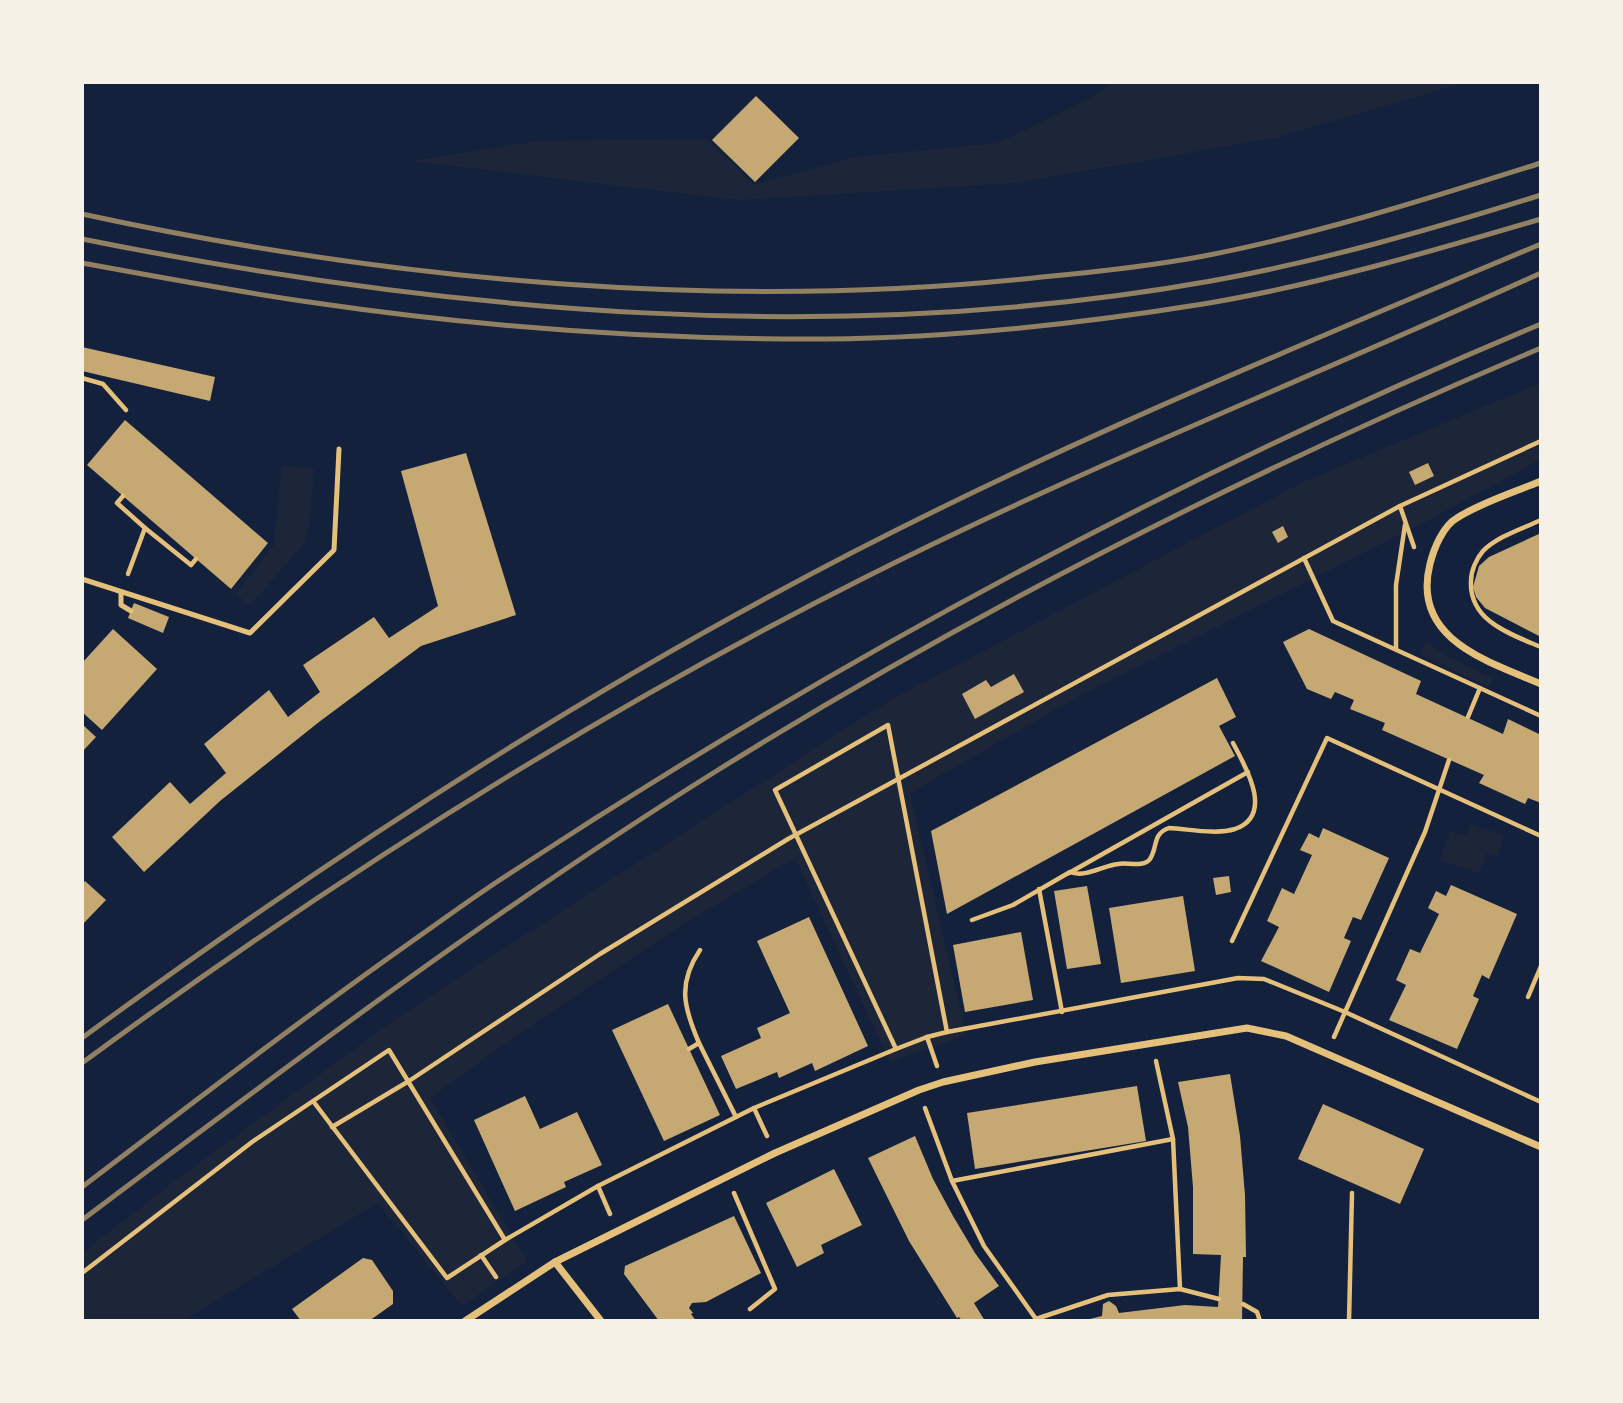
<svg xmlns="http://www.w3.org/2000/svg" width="1623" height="1403" viewBox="0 0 1623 1403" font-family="Quicksand,sans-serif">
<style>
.green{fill:#1d2539}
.building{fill:#c6a872}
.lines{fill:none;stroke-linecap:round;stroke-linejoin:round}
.path{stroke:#e5c07b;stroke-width:4.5}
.service{stroke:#e5c07b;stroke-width:5}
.minor{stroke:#e5c07b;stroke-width:7}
.rail{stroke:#918062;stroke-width:5}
</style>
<rect width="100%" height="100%" fill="#14213d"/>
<g class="green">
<polygon points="1112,82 1467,82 1274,138 1015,183 738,200 412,161 538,141 707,139 754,185 856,157 998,143 1096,95"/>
<polygon points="1541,383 1541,459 1427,521 1083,694 910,793 966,1035 890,1062 795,858 683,924 517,1035 430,1098 527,1261 462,1306 378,1203 182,1321 82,1321 82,1253 176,1180 401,1015 887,702 1303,482"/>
<polygon points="282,465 314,469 310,518 305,542 250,606 236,594 274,545"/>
<polygon points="1426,641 1443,654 1493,679 1489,687 1420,654"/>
<polygon points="1470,824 1504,835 1497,856 1487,853 1480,873 1440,860 1450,831 1466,836"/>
</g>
<g class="building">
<polygon points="756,96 799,138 755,182 712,140"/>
<polygon points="82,347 215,377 210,401 82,371"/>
<polygon points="125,420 268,543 231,589 87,465"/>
<polygon points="466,453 516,615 421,646 319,722 220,801 144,872 112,837 170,782 190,804 226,773 204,744 269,690 288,717 320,692 303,665 374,617 389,638 438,606 401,471"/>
<polygon points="1428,463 1434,476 1415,485 1409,472"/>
<polygon points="1283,526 1288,537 1278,543 1272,532"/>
<polygon points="1541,533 1541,637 1485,608 1476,597 1473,587 1479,566 1489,557"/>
<polygon points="134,603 169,617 163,633 128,618"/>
<polygon points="113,629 157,669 102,730 82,712 82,663"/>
<polygon points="1309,629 1421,681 1416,694 1503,734 1508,719 1541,735 1541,803 1528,798 1525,804 1479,783 1484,775 1382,730 1385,723 1350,709 1354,700 1335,692 1331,699 1307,689 1283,642"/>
<polygon points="1014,674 1024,692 975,719 962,694 986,680 991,687"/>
<polygon points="1217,678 1236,717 1219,726 1235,756 947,914 931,831"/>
<polygon points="82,724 96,737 82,752"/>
<polygon points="1323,828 1389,858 1361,920 1353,917 1344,938 1351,941 1329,992 1261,961 1279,927 1267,921 1282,888 1294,894 1312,855 1300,850 1309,833 1319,838"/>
<polygon points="1229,876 1231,892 1216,895 1213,878"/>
<polygon points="85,881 106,900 82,925 82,885"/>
<polygon points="1451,885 1517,914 1489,979 1482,975 1473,996 1479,999 1457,1049 1389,1020 1406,985 1396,980 1410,949 1420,953 1439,914 1428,908 1436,891 1446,896"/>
<polygon points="1087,886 1101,964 1067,969 1054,891"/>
<polygon points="1183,896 1195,971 1121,983 1109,908"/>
<polygon points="809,917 868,1046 815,1071 812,1063 779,1078 777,1072 736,1089 721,1056 761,1038 757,1028 790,1013 757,941"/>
<polygon points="1021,932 1033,1000 965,1012 953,945"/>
<polygon points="668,1004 720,1115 664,1141 612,1030"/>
<polygon points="1230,1074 1240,1136 1245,1195 1246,1257 1243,1257 1242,1321 1082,1321 1102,1316 1103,1304 1109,1301 1116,1306 1119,1313 1185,1305 1218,1307 1221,1255 1193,1254 1193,1187 1188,1127 1178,1082"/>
<polygon points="1137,1086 1146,1141 975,1169 967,1113"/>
<polygon points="525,1096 540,1129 577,1112 602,1165 564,1182 566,1187 515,1211 474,1120"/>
<polygon points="1323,1104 1424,1149 1400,1204 1298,1159"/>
<polygon points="915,1136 933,1179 953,1216 975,1253 999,1286 974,1303 985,1321 962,1321 959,1317 957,1318 909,1241 868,1158"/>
<polygon points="834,1169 862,1225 821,1245 824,1253 797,1267 766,1203"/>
<polygon points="734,1216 761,1273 706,1302 692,1303 689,1308 693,1313 691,1314 696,1321 659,1321 624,1274 625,1266"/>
<polygon points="363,1258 372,1260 393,1291 393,1304 369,1321 301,1321 292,1309"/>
</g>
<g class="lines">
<g class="path">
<polyline points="82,378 103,384 126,410"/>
<polyline points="123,496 117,503 145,528"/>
<path d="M1541,520c-19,9 -43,16 -58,31 -7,8 -12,20 -12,30 -2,40 39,53 70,66"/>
<polyline points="1414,547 1400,506 1541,441"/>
<polyline points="1304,558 1333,621 1541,716"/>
<polyline points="128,574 145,528 191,565 196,559"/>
<polyline points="1396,649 1396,585 1405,525"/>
<polyline points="1468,717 1480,688"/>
<polygon points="888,725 947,1032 927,1037 896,1049 775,790"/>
<polyline points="1069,873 1248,772"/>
<polyline points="1039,889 1062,1012"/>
<path d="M972,920l41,-15 57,-33c15,6 32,-6 48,-8 8,-2 26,4 32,-5 8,-12 2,-25 19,-31 20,1 47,7 66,1 40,-14 10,-63 -2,-86"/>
<polyline points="1232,941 1327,738 1541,836"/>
<polyline points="1528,997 1541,966"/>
<polyline points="947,1032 1238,978 1264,979 1345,1012 1541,1102"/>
<polyline points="927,1037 937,1066"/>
<polyline points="1334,1037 1425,832 1449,760"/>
<path d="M699,1043c-15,-35 -22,-59 1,-93"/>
<polyline points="689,1049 699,1043 736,1117"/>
<polyline points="1156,1061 1173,1139 1180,1289"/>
<polyline points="754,1108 896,1049"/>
<polyline points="925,1108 952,1181 984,1246 1036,1319 1108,1295 1180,1289 1219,1299"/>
<polyline points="332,1127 409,1081 600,954 788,839 1400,506"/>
<polyline points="952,1181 1173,1139"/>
<polyline points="734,1193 775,1289 750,1309"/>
<polyline points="610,1214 598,1186 754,1108 767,1136"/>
<polyline points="505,1240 598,1186"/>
<polyline points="481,1255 496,1277"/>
<polyline points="82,1273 252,1142 389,1050 505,1240 447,1278 313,1101"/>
<polyline points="1243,1304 1257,1312 1260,1321"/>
<polyline points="1349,1321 1352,1193"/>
</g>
<g class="service">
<polyline points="82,579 250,633 334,550 339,449"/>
<polyline points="121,592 121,605 131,611"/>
</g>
<g class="minor">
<path d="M1541,481c-26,11 -61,22 -84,37 -14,8 -23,30 -27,46 -19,75 57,97 111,120"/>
<polyline points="555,1262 601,1321"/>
<polyline points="465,1321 555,1262 775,1153 919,1090 943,1082 1035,1062 1247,1028 1286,1036 1541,1147"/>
</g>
<g class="rail">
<path d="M82,214c309,67 645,98 960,63 54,-5 109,-11 162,-21 114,-22 226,-58 337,-93"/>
<path d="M82,239c370,74 754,109 1129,42 111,-20 222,-52 330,-86"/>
<path d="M82,263c76,14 151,28 227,39 170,25 345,38 517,37 126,-1 253,-15 377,-35 114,-19 226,-52 338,-85"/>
<path d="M82,1038c221,-162 449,-313 690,-443 248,-135 509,-242 769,-351"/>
<path d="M82,1063c248,-182 506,-346 780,-484 222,-112 453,-203 679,-306"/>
<path d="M82,1187c109,-83 217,-166 329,-245 33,-23 65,-47 98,-68 328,-215 670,-399 1032,-550"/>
<path d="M82,1220c208,-156 416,-313 636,-450 262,-163 539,-302 823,-422"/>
</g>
</g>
<rect width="1623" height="1403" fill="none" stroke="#f6f1e7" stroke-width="168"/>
</svg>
